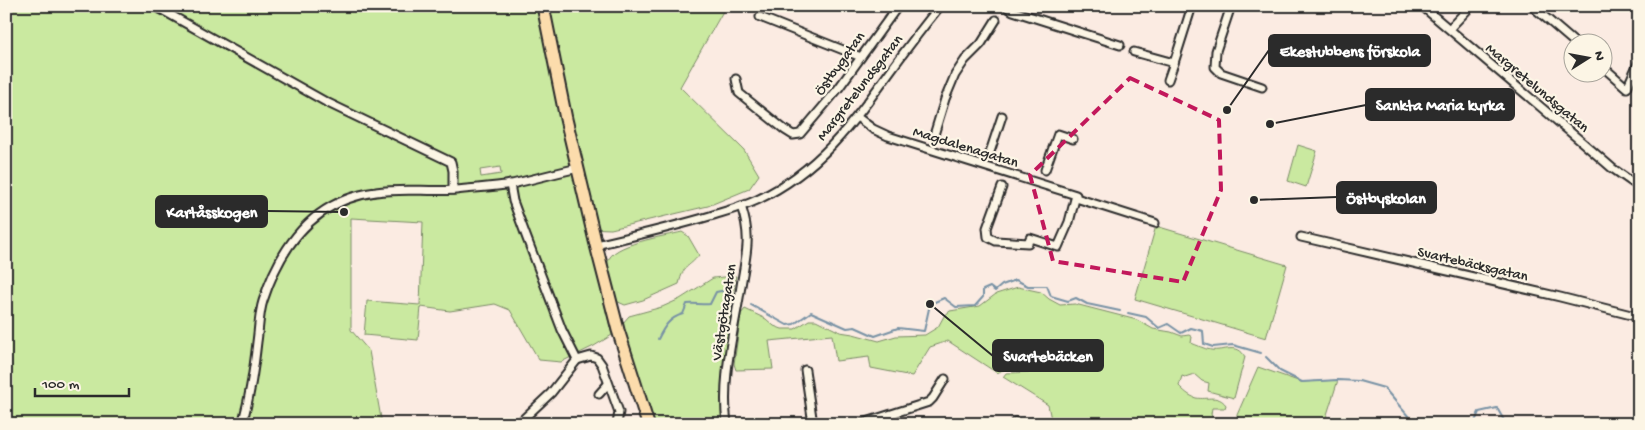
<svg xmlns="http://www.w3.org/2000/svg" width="1645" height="430" viewBox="0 0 1645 430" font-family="'Gochi Hand',sans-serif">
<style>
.green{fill:#cae9a0;stroke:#7a8a66;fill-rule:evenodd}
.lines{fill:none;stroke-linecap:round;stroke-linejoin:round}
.stream{stroke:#7892a5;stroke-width:2}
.minor-casing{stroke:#2b2b2b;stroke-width:11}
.primary-casing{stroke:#2b2b2b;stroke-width:15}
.minor{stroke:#fcf5e5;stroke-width:7}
.primary{stroke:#fcdcac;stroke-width:11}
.marked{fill:none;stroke:#c2185b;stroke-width:4;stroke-dasharray:10 6;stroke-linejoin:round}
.labels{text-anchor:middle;stroke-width:4.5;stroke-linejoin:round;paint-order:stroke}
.street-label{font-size:15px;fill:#2b2b2b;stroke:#fcf5e5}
.leader{fill:none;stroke:#2b2b2b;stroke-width:2}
.callout-dot{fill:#2b2b2b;stroke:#fcf5e5;stroke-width:2}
.callout{fill:#2b2b2b;stroke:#2b2b2b;stroke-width:2}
.callout-label{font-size:16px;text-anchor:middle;font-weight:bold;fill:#fff}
</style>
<rect width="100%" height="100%" fill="#fbebe2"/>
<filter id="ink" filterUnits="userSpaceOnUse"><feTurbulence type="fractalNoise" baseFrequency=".02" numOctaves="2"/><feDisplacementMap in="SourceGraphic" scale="10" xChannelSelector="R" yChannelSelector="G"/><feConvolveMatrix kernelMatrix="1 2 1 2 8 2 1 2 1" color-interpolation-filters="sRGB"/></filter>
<g filter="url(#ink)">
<g class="green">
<path d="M6,6h720l-46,81 64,63 15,25 -10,14 -41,17 -97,23 -25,-1 26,107 -18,11 -33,16 -22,-2 -29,-50 -15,-6 -45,7 -29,-4 -3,33 -54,-5 3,-34 53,4 3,-83 -72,-4v112l18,21 13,73h-376zM500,167l1,7 -20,3 -1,-7z"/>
<polygon points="1298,145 1317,151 1306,187 1288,181"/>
<polygon points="1156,226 1287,265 1266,338 1135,299"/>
<path d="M682,232l6,4 11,19c-11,14 -15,8 -20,29l-36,16 -18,5 -9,-4c-3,-12 -10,-26 -8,-39 2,-18 58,-26 74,-30z"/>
<polygon points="736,276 729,320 723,378 722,405 724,424 653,424 622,324 629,316 662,307 680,299 713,278"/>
<path d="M1018,287l23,5 8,7 11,6 15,-1 62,16 16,9 18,3 11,4 7,-1 3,2 -1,6c6,2 13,6 20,7 12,2 27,-8 34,7l-11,41 -26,-7 1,-8 -7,-2 -8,-7 -9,3 -3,-1 -3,10c5,5 10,10 17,12 12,2 22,-4 30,7l-1,3h-13l-1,6 4,10h-163l-4,-19 -45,-28 3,-4c29,-1 56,-3 83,-12l2,-2 -5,-2c-14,4 -27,8 -42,10 -15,2 -35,-2 -47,6l-49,-32 -18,6 -18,29 -41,-8 -2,-11 -33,4 -4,-26 -63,6 4,28 -37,1 -2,-6 7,-50 4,-5 21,10 8,7 8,3h13l14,-9h7l24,12 13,2 26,7 17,-5 29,-1 13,-8 6,-11 6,-5 30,-5 16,-12z"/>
<polygon points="1258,367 1301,382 1338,380 1324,424 1238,424 1237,415"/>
</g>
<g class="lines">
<g class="stream">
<polyline points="751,305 787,325 794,324 811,312 847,328 855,327 875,336 898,328 924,331 930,304 944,298 956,307 975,306 983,297 983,290 990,287 995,291 1002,285 1016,280 1028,286 1047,286 1051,296 1068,301 1076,298 1087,304 1120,311"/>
<polyline points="1128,313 1146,317 1159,328 1168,324 1181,333 1191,328 1203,331 1204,344 1213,347 1233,345 1261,353"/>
<path d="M658,339c6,-12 11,-21 25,-25l4,-10c8,-1 15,1 23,0l6,-12 5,-1 6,1"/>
<polyline points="1266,357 1280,371 1302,382 1338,380 1359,381 1384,388 1415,424"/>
<polyline points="1474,424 1479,412 1497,408 1506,424"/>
</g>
<defs>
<g id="minor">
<polyline points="152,6 162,10 326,102 451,162 453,171 453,190"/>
<polyline points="1005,6 1013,11 1120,45"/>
<polyline points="1231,6 1216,51 1215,67 1221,73 1262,87"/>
<polyline points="1422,6 1582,142 1612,168 1639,187"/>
<polyline points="1532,6 1574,42"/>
<polyline points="760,17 861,57"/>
<polyline points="1450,28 1471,6"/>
<polyline points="1134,52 1174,63 1192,6"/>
<polyline points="1602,66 1627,88 1639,61"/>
<polyline points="736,79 739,93 785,130 793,135 800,134 838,89 898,6"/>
<polyline points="1168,80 1174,63"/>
<polyline points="857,117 873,129 888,136 1076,195 1069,222 1058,247 1030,238 1028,243 996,241 988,237 987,228 1002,187"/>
<polyline points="934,135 945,99 955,75 965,60 981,44 996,20"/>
<polyline points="990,152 1002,116"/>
<polyline points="1045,170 1058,134 1073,139"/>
<polyline points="510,184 513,201 526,236 562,330 577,360 551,393 518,424"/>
<polyline points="1076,198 1155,223"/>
<polyline points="1301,237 1560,297 1639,317"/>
<path d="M596,245c38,-9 77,-18 114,-29 16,-5 32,-9 47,-16 62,-29 96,-77 134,-130 16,-22 32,-43 49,-64"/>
<polyline points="577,360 591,356 597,358 602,365 619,412 617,424"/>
<polyline points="805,370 813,424"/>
<polyline points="599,394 608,384"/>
<path d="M242,424c8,-27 12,-54 15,-82 2,-13 2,-29 6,-41 18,-56 51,-101 113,-109 26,-4 53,0 80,-2 18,-2 38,-3 56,-6 22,-5 44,-11 66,-16"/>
<path d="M727,424c-6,-46 7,-93 14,-138 5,-32 11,-48 0,-80"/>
<polyline points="860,424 929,402 933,398 945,379"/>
<polyline points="1014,424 1015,422"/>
</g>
<polyline id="primary" points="543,6 566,119 596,245 618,330 648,424"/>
</defs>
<use href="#minor" class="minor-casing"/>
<use href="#primary" class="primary-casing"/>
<use href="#minor" class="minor"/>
<use href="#primary" class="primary"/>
</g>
</g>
<path class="marked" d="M1130,78l89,42 2,70 -38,92 -130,-21 -23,-86z"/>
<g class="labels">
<g class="street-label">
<text transform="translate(839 63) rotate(-54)" y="5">Östbygatan</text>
<text transform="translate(859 87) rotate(-52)" y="5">Margretelundsgatan</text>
<text transform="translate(1538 87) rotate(40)" y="5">Margretelundsgatan</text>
<text transform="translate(966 146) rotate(17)" y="5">Magdalenagatan</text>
<text transform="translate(1473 263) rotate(13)" y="5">Svartebäcksgatan</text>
<text transform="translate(723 312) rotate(-81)" y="5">Västgötagatan</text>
</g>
</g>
<path class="leader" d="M1227 110L1269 50M1270 124L1366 105M1254 200L1337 197M344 212L267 211M930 304L993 356"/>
<g class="callout-dot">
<circle cx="1227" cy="110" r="5"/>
<circle cx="1270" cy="124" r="5"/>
<circle cx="1254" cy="200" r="5"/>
<circle cx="344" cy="212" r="5"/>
<circle cx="930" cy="304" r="5"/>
</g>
<g class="callout">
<rect x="1269" y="35" width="161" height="31" rx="5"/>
<rect x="1366" y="89" width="148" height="31" rx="5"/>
<rect x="1337" y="182" width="99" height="31" rx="5"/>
<rect x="156" y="196" width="111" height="31" rx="5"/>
<rect x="993" y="340" width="110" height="31" rx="5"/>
</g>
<g class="callout-label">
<text x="1350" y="56">Ekestubbens förskola</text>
<text x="1440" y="110">Sankta Maria kyrka</text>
<text x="1386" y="203">Östbyskolan</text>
<text x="212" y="217">Kartåsskogen</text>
<text x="1048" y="361">Svartebäcken</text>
</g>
<rect width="1645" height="430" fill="none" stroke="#fcf5e5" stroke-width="25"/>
<rect x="12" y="12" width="1620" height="405" fill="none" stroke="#2b2b2b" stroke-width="2" filter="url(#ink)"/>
<g transform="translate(1588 58) rotate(79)"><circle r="24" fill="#fcf5e5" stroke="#a8a49b"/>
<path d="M0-4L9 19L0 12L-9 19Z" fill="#2b2b2b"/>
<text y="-8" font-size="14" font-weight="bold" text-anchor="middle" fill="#2b2b2b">N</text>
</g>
<path d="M35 388v8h94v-8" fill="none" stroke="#2b2b2b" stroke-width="2.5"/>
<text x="42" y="388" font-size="15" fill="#2b2b2b" stroke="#fcf5e5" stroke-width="4" paint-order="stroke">100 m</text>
</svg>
